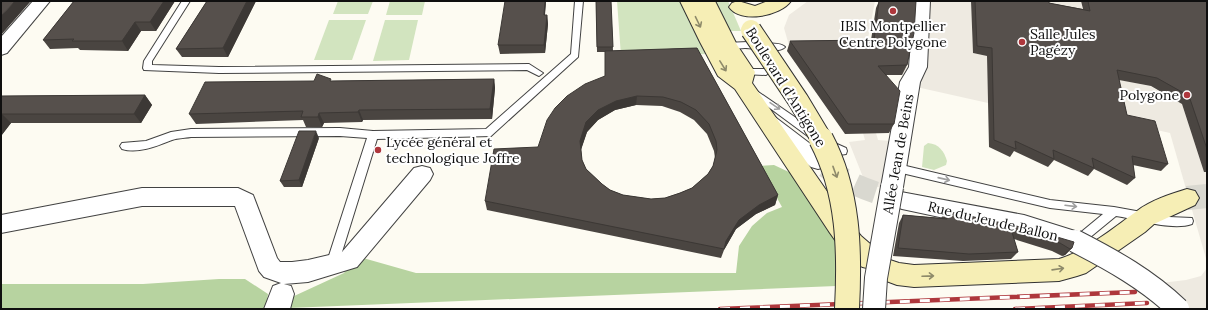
<svg xmlns="http://www.w3.org/2000/svg" width="1208" height="310" viewBox="0 0 1208 310" font-family="Lora,serif">
<style>
.green{fill:#d2e4bf}
.forest{fill:#b7d3a0}
.plaza{fill:#eeeae1}
.lines{fill:none;stroke-linecap:round;stroke-linejoin:round}
.street-tunnel{stroke:#d9d8d0;stroke-width:22;stroke-dasharray:22 12;stroke-linecap:butt}
.secondary-tunnel{stroke:#d9d8d0;stroke-width:24;stroke-dasharray:24 12;stroke-linecap:butt}
.lane-casing{stroke:#424242;stroke-width:2}
.street-casing{stroke:#424242;stroke-width:2}
.secondary-casing{stroke:#313131;stroke-width:2}
.lane{fill:#fff;fill-rule:evenodd}
.street{fill:#fff;fill-rule:evenodd}
.secondary{fill:#f6eeb5;fill-rule:evenodd}
.rail-casing{stroke:#ae373c;stroke-width:4.5}
.rail{stroke:#fff;stroke-width:3;stroke-dasharray:10;stroke-linecap:butt}
.street-bridge-casing{stroke:#424242;stroke-width:24;stroke-linecap:butt}
.secondary-bridge-far1-casing{stroke:#313131;stroke-width:22;stroke-linecap:butt}
.secondary-bridge-casing{stroke:#313131;stroke-width:26;stroke-linecap:butt}
.street-bridge{stroke:#fff;stroke-width:22}
.secondary-bridge-far1{stroke:#f6eeb5;stroke-width:20}
.secondary-bridge{stroke:#f6eeb5;stroke-width:24}
.wall{fill:#4a4541;fill-rule:evenodd}
.shaded-wall{fill:#3c3835}
.building{fill:#56504c;stroke:#3c3835;fill-rule:evenodd}
.oneway{stroke:#8e8a6a}
.oneway2{stroke:#9f9f9f}
.poi-dot{fill:#ae373c;stroke:#fff;stroke-width:1.5}
.labels{text-anchor:middle;stroke-width:4;stroke-linejoin:round;paint-order:stroke}
.poi-label{font-size:14px;fill:#0f0f0f;stroke:#fff;text-anchor:start}
.street-label{font-size:14px;fill:#0f0f0f;stroke:#fff}
</style>
<rect width="100%" height="100%" fill="#fdfbf2"/>
<g class="green">
<polygon points="338,1 373,1 368,14 333,14"/>
<polygon points="390,1 425,1 422,15 386,15"/>
<polygon points="617,1 682,1 693,30 709,54 621,56"/>
<polygon points="714,1 728,1 741,31 729,31"/>
<polygon points="329,20 366,20 352,60 314,60"/>
<polygon points="385,20 418,20 409,60 373,61"/>
<path d="M928,143c11,1 16,8 19,18l-1,4 -12,5 -12,-3 2,-21z"/>
</g>
<g class="forest">
<polygon points="774,165 791,173 836,237 836,286 288,308 292,297 344,273 356,256 416,273 736,273 739,246 752,226 767,213 782,207 759,166"/>
<polygon points="219,279 245,279 268,294 266,308 1,309 1,284 143,284"/>
</g>
<g class="plaza">
<polygon points="808,1 875,1 866,49 790,49 784,28 789,15"/>
<polygon points="912,1 971,1 973,53 987,56 988,103 903,84 902,76 909,42"/>
<polygon points="989,1 1081,1 1084,18"/>
<polygon points="1111,78 1150,86 1182,104 1204,172 1207,172 1207,262 1170,133 1121,122"/>
<polygon points="863,133 876,133 878,140 891,141 884,187 867,187 849,142 865,140"/>
<polygon points="1207,268 1207,309 1188,309 1161,283 1186,280 1201,276"/>
</g>
<g class="lines">
<path class="street-tunnel" d="M826,167c23,18 48,26 76,33"/>
<polyline class="secondary-tunnel" points="1187,198 1207,196"/>
<defs>
<g id="lane">
<polygon points="182,1 190,1 152,61 152,65 219,67 529,64 543,73 539,76 527,70 219,73 144,70 143,68 144,61"/>
<path d="M575,1h8l-5,56 -87,79 -114,3 -39,126 -2,4 -4,1 -4,-1 -2,-4 41,-127 -27,-2 -149,1c-6,1 -13,1 -19,3 -15,6 -34,14 -50,9l-2,-3 2,-3 24,-2 25,-9 20,-3 149,-1 33,3 113,-2 85,-75z"/>
<path d="M748,42c10,3 32,-1 37,5 -6,7 -31,1 -40,1 -7,0 -19,3 -24,-2l4,-3z"/>
<polygon points="745,69 766,69 770,72 766,75 742,74 741,72"/>
<polygon points="751,87 815,131 817,134 815,137 809,137 748,92 746,90 748,88"/>
<path d="M828,140l18,8 1,3 -1,3c-7,2 -19,-4 -23,-10l2,-3z"/>
<path d="M906,166l144,34 64,7 55,10 23,1 1,3 -1,3c-20,7 -56,-5 -76,-8l-28,23 -4,2 -4,-2 -2,-3 2,-3 23,-19 -53,-6 -144,-34 -4,-1 -1,-3 1,-3z"/>
</g>
<g id="street">
<polygon points="33,1 50,1 7,53 1,55 1,37"/>
<polygon points="914,1 930,1 927,67 920,82 903,187 901,192 1024,215 1075,231 1083,234 1087,241 1083,248 1075,251 1024,235 902,209 894,206 891,200 893,195 884,193 881,187 900,82 909,67"/>
<polygon points="768,115 775,117 825,155 829,161 825,167 818,169 811,167 761,127 758,122 761,117"/>
<polygon points="422,166 430,168 433,174 430,180 357,267 308,282 284,284 291,286 294,294 290,309 264,309 273,286 281,283 264,277 259,271 235,206 142,206 1,233 1,215 142,188 238,188 253,195 277,258 280,262 292,262 308,260 342,252 414,168"/>
</g>
<g id="secondary">
<path d="M680,1h35l22,44 18,27 -3,11 92,133 17,20 15,13 3,8 -3,8c-3,0 -7,3 -9,3 -14,-1 -32,-28 -39,-38l-93,-141 -17,-13 -18,-34z"/>
<path d="M738,1l17,5 13,-5h23c-10,15 -51,23 -62,6l3,-4z"/>
<path d="M1187,189l8,2 4,7 -4,7 -41,19 -9,8 -59,41 -9,3 -18,5 -145,6 -17,-2 -16,-6 -4,-8 4,-8 9,-3 9,3 15,2 145,-6c25,-7 56,-32 78,-48 14,-11 34,-17 50,-22z"/>
</g>
</defs>
<use href="#lane" class="lane-casing"/>
<use href="#street" class="street-casing"/>
<use href="#secondary" class="secondary-casing"/>
<use href="#lane" class="lane"/>
<use href="#street" class="street"/>
<use href="#secondary" class="secondary"/>
<defs>
<g id="rail">
<polyline points="720,309 1135,292"/>
<polyline points="1015,309 1147,303"/>
</g>
</defs>
<use href="#rail" class="rail-casing"/>
<use href="#rail" class="rail"/>
<defs>
<g id="street-bridge">
<path d="M1075,241c37,19 73,39 103,68"/>
<polyline points="874,309 876,278 892,187"/>
</g>
<polyline id="secondary-bridge-far1" points="751,30 798,100 822,140"/>
<path id="secondary-bridge" d="M821,139c28,53 29,112 26,170"/>
</defs>
<use href="#street-bridge" class="street-bridge-casing"/>
<use href="#secondary-bridge-far1" class="secondary-bridge-far1-casing"/>
<use href="#secondary-bridge" class="secondary-bridge-casing"/>
<use href="#street-bridge" class="street-bridge"/>
<use href="#secondary-bridge-far1" class="secondary-bridge-far1"/>
<use href="#secondary-bridge" class="secondary-bridge"/>
</g>
<g class="wall">
<polygon points="74,1 175,1 156,31 141,31 128,51 80,50 78,48 50,49 43,40"/>
<polygon points="207,1 256,1 228,57 182,57 176,49"/>
<polygon points="546,1 545,15 547,15 548,24 545,53 500,54 498,45"/>
<path d="M596,1h15l2,50 84,-3 81,147 -3,10 -19,9 -20,15 -12,21 -3,8 -234,-48 -2,-9 53,-54 67,-71v-24h-8zM636,105l26,1 18,6 14,8 13,14 7,17 1,7 -2,8 -5,8 -16,14 -12,5 -15,5 -14,1 -28,-4 -13,-5 -8,-6 -16,-15 -4,-9 -1,-11 6,-17 11,-12 17,-10z"/>
<polygon points="879,1 916,1 907,65 902,75 886,75 894,124 889,133 845,134 787,51 790,41 871,40 876,8"/>
<polygon points="971,1 1049,1 1049,3 1083,9 1081,1 1207,1 1207,172 1204,172 1182,104 1151,86 1119,80 1127,115 1168,164 1161,171 1133,165 1135,178 1127,185 1094,169 1088,176 1054,160 1048,167 1014,151 1010,157 989,147 987,56 973,53"/>
<polygon points="494,79 495,88 492,119 363,120 362,122 324,123 322,127 306,127 303,120 196,124 189,114 332,81"/>
<polygon points="145,95 152,105 141,123 11,123 1,136 1,96"/>
<polygon points="319,138 302,187 284,187 280,181"/>
<polygon points="946,211 1030,229 1072,248 1065,255 1062,256 1052,251 1014,239 1018,252 1011,259 963,261 893,256 899,223 903,215 941,218"/>
</g>
<g class="shaded-wall">
<polygon points="15,1 31,1 1,35 1,16"/>
<polygon points="164,1 175,1 156,31 150,22"/>
<polygon points="247,1 256,1 228,57 223,48"/>
<polygon points="545,1 546,1 544,23 544,15"/>
<polygon points="547,15 548,24 545,53 544,45"/>
<polygon points="135,22 141,31 128,51 122,41"/>
<polygon points="494,79 495,88 492,119 490,109"/>
<polygon points="145,95 152,105 141,123 134,114"/>
<polygon points="637,96 636,105 615,110 598,120 587,132 581,150 580,141 586,122 598,110 616,101"/>
<polygon points="359,110 363,120 362,122 358,112"/>
<polygon points="319,113 324,123 322,127 318,117"/>
<polygon points="2,114 11,123 1,136 1,115"/>
<polygon points="316,131 319,138 302,187 299,180"/>
<polygon points="778,195 775,205 756,214 736,229 724,250 726,241 739,220 759,205"/>
<polygon points="1072,248 1065,255 1062,256 1070,249"/>
</g>
<g class="building">
<polygon points="1,1 15,1 1,16"/>
<polygon points="74,1 164,1 150,22 135,22 122,41 72,41 74,39 43,40"/>
<polygon points="207,1 247,1 223,48 176,49"/>
<polygon points="505,1 545,1 544,15 547,15 544,45 498,45"/>
<polygon points="596,1 611,1 613,47 597,47"/>
<polygon points="879,1 916,1 914,33 907,65 878,66 900,91 894,124 848,124 790,41 874,40"/>
<polygon points="975,1 1049,1 1049,3 1090,11 1088,1 1207,1 1207,149 1189,96 1157,78 1117,70 1127,115 1155,121 1168,164 1132,156 1135,178 1092,158 1094,168 1053,150 1054,159 1015,141 1016,149 994,140 992,48 977,46"/>
<path d="M697,48l81,147 -19,10 -20,15 -13,21 -2,8 -239,-48 9,-52 44,-2 9,-27 8,-12 12,-12 18,-12 20,-8v-25zM637,96l26,1 18,5 15,8 13,14 7,17 1,9 -4,16 -5,8 -16,14 -12,5 -15,5 -14,1 -28,-4 -13,-5 -8,-6 -16,-15 -4,-9 -2,-19 6,-19 12,-12 18,-9z"/>
<polygon points="317,74 331,79 330,81 494,79 490,109 359,110 358,112 319,113 318,117 301,117 303,111 189,114 205,82 314,81"/>
<polygon points="145,95 134,114 2,114 1,115 1,96"/>
<polygon points="299,131 316,131 299,180 280,181"/>
<polygon points="946,211 1030,229 1074,242 1072,248 1070,249 1060,243 1011,229 1018,252 969,254 898,248 903,215 947,219"/>
</g>
<defs><path id="oneway-shaft" d="M-6 0H5M1.5-3L5.5 0L1.5 3" fill="none" stroke-width="1.6" stroke-linecap="round" stroke-linejoin="round"/></defs>
<g class="oneway">
<use href="#oneway-shaft" transform="translate(698 22) rotate(64)"/>
<use href="#oneway-shaft" transform="translate(723 66) rotate(58)"/>
<use href="#oneway-shaft" transform="translate(835 172) rotate(70)"/>
<use href="#oneway-shaft" transform="translate(1058 269) rotate(-8)"/>
<use href="#oneway-shaft" transform="translate(928 276) rotate(-2)"/>
</g>
<g class="oneway2">
<use href="#oneway-shaft" transform="translate(775 106) rotate(34)"/>
<use href="#oneway-shaft" transform="translate(944 179) rotate(13)"/>
<use href="#oneway-shaft" transform="translate(1071 206) rotate(7)"/>
</g>
<g class="poi-dot">
<circle cx="893" cy="11" r="4"/>
<circle cx="1022" cy="42" r="4"/>
<circle cx="1187" cy="95" r="4"/>
<circle cx="378" cy="150" r="4"/>
</g>
<g class="labels">
<g class="poi-label">
<text x="893" y="31" text-anchor="middle">IBIS Montpellier<tspan x="893" dy="16">Centre Polygone</tspan></text>
<text x="1030" y="39">Salle Jules<tspan x="1030" dy="16">Pagézy</tspan></text>
<text x="1179" y="100" text-anchor="end">Polygone</text>
<text x="386" y="147">Lycée général et<tspan x="386" dy="16">technologique Joffre</tspan></text>
</g>
<g class="street-label">
<text transform="translate(786 87) rotate(58)" y="5">Boulevard d'Antigone</text>
<text transform="translate(898 154) rotate(-80)" y="5">Allée Jean de Beins</text>
<text transform="translate(993 221) rotate(13)" y="5">Rue du Jeu de Ballon</text>
</g>
</g>
<rect width="1208" height="310" fill="none" stroke="#0f0f0f" stroke-width="4"/>
</svg>
